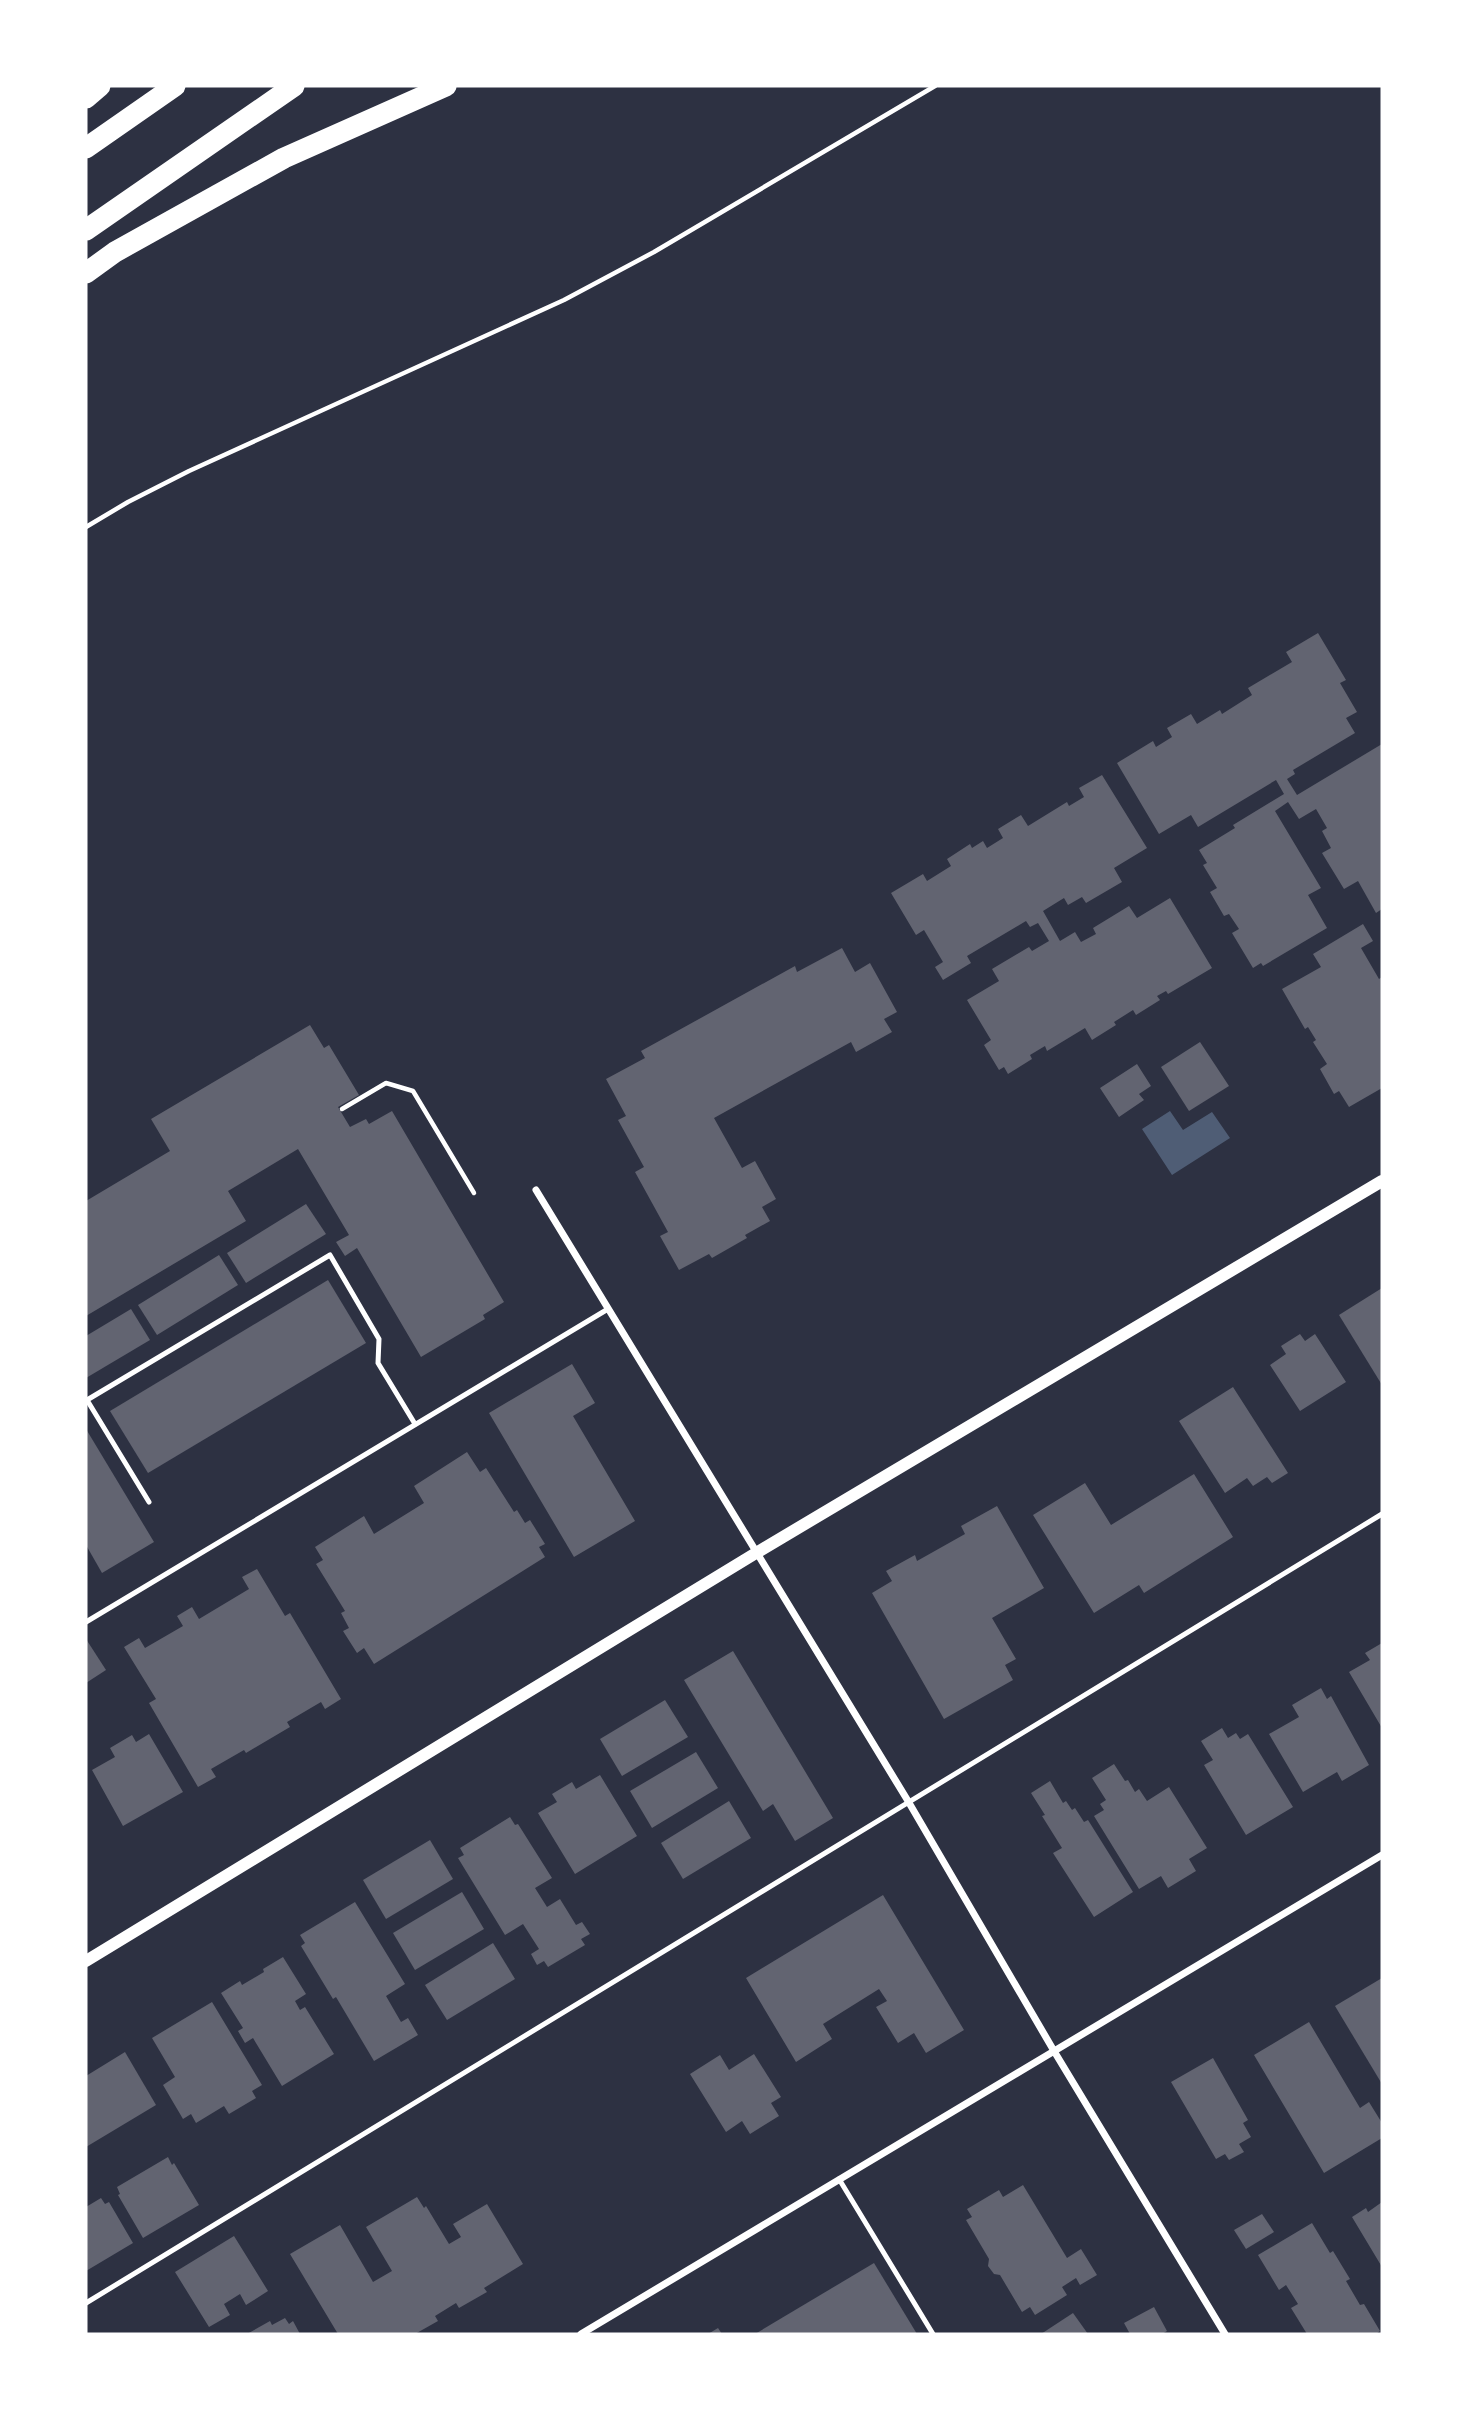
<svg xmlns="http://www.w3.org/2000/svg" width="1468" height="2420" viewBox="0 0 1468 2420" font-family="'IBM Plex Sans',sans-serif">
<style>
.water{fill:#4f5d75}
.building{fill:#626471}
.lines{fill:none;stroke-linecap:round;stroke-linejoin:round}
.path{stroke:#fff;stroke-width:4.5}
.service{stroke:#fff;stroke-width:5}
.minor{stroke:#fff;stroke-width:7}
.tertiary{stroke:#fff;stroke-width:12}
.motorway{stroke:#fff;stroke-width:21}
</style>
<rect width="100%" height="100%" fill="#2d3142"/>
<polygon class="water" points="1170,1111 1183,1130 1212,1112 1230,1138 1172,1175 1142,1129"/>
<g class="building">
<polygon points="1318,633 1346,680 1340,683 1357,712 1346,718 1355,733 1293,770 1295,774 1287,779 1297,795 1382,744 1382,909 1376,913 1358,881 1344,889 1322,853 1331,848 1322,831 1327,828 1316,809 1299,819 1288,802 1275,811 1321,888 1308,895 1327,928 1263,966 1261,963 1253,968 1232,933 1239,929 1229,914 1224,916 1210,892 1217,888 1203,865 1207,863 1199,850 1235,828 1233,825 1284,794 1276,780 1198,827 1191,815 1159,834 1117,763 1153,741 1156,747 1172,737 1167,728 1191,714 1197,724 1220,710 1222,714 1252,695 1248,688 1292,662 1286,652"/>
<polygon points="1102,775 1147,848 1114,868 1122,882 1086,903 1082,897 1068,905 1064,898 1043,911 1060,941 1075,932 1081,942 1096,934 1093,928 1129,906 1137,918 1170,898 1212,968 1168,994 1166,991 1157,996 1160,1000 1136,1015 1133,1010 1114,1022 1116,1025 1092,1040 1085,1028 1047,1051 1045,1046 1030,1055 1032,1059 1008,1074 1004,1067 999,1070 984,1045 991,1040 967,1000 999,981 992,969 1029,947 1032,951 1049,941 1038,923 1030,927 1026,921 967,956 971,963 943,980 935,967 943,962 924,930 916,935 891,893 923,874 927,881 951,866 947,859 970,844 972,848 983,841 987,848 1003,838 998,829 1021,815 1028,826 1067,802 1069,806 1084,797 1079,788"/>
<polygon points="1363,924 1373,941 1361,948 1379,979 1382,977 1382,1088 1349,1107 1339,1091 1334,1094 1320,1069 1327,1064 1313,1042 1316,1040 1308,1027 1305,1029 1282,989 1321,967 1313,954"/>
<polygon points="842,948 855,972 870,963 897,1012 884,1019 892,1032 856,1052 851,1042 714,1118 742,1168 755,1161 776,1199 762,1207 770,1221 745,1235 747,1238 712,1258 709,1254 679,1270 660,1236 668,1232 635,1172 644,1167 618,1120 626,1116 606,1079 645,1058 641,1051 795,966 797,972"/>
<polygon points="310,1025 324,1048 329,1045 359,1095 338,1107 350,1127 366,1119 369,1124 392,1111 504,1302 483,1315 485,1319 421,1357 357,1248 345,1256 336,1242 349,1235 298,1149 228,1191 246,1221 86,1316 86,1201 170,1151 151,1119"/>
<polygon points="1200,1042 1229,1086 1189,1111 1161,1067"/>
<polygon points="1137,1064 1151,1086 1139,1094 1144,1100 1119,1117 1100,1088"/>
<polygon points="306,1204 326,1234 246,1283 227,1253"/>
<polygon points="219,1255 238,1285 157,1335 138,1305"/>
<polygon points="328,1280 366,1343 148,1473 110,1411"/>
<polygon points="1382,1288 1382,1385 1339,1315"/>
<polygon points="131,1309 150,1340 86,1378 86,1336"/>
<polygon points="1300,1334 1305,1341 1315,1334 1346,1382 1300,1411 1270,1365 1286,1354 1281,1346"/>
<polygon points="572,1364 595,1403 573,1416 635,1521 574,1557 489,1413"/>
<polygon points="1233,1387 1288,1473 1272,1483 1267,1477 1253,1486 1247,1478 1225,1493 1179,1421"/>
<polygon points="86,1429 154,1542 102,1573 86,1545"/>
<polygon points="467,1452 480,1472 486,1468 514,1512 517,1510 525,1523 530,1520 545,1544 539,1547 545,1557 374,1664 364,1648 357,1653 343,1631 349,1628 341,1613 345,1611 316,1564 323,1560 315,1547 364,1516 374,1534 424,1503 414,1486"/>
<polygon points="1194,1474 1233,1537 1144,1593 1139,1585 1094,1613 1033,1515 1085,1483 1111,1525"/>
<polygon points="997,1506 1044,1588 992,1618 1016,1659 1005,1665 1013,1680 944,1719 872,1593 892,1581 886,1571 915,1555 917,1561 965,1534 961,1526"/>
<polygon points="257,1569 285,1616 290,1613 341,1699 325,1709 321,1702 287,1722 290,1727 246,1753 244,1750 211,1769 216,1777 198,1787 149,1703 156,1699 124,1647 139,1638 145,1648 183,1626 177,1616 192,1607 199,1619 249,1589 242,1577"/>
<polygon points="86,1639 106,1670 86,1683"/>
<polygon points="1382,1643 1382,1728 1349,1672 1370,1660 1365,1653"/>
<polygon points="733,1651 833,1818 795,1841 773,1804 763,1811 684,1680"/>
<polygon points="1321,1688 1327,1699 1331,1696 1369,1765 1342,1781 1337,1772 1303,1792 1269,1734 1299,1717 1292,1705"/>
<polygon points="665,1700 688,1737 622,1776 600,1739"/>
<polygon points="1222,1728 1228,1738 1236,1733 1240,1739 1248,1734 1293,1807 1246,1835 1204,1765 1213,1760 1201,1741"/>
<polygon points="149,1734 183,1792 123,1826 92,1770 115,1757 110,1748 132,1735 136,1742"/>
<polygon points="696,1752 718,1788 652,1828 630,1791"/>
<polygon points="1114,1764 1125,1781 1128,1780 1135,1792 1139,1789 1147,1801 1169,1787 1207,1848 1189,1859 1196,1871 1168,1888 1161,1876 1139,1889 1094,1816 1104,1810 1100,1804 1106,1800 1092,1778"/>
<polygon points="600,1775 637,1836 575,1874 538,1813 557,1802 552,1794 572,1782 576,1789"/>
<polygon points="1050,1781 1063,1803 1066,1801 1072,1810 1075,1808 1084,1822 1088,1820 1133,1892 1094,1917 1053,1853 1062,1848 1042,1816 1045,1815 1031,1793"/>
<polygon points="729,1801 751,1838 683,1879 661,1843"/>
<polygon points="510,1817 515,1825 518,1824 552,1878 535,1888 547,1907 560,1899 576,1925 582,1922 590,1934 581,1939 585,1945 548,1967 544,1961 537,1965 531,1954 539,1949 523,1924 505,1935 458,1858 464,1855 460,1848"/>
<polygon points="430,1840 453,1879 386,1919 363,1880"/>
<polygon points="462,1892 484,1929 415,1970 393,1933"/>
<polygon points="883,1895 964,2030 926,2053 914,2033 898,2043 876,2007 887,2001 879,1989 823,2024 832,2039 796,2062 746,1978"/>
<polygon points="355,1902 405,1984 386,1996 401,2022 408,2018 418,2035 374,2061 336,1997 333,1999 301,1946 305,1943 300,1935"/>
<polygon points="493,1943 515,1979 447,2020 425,1985"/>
<polygon points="283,1957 306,1994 295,2001 300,2010 305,2007 334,2054 282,2086 253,2038 245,2043 238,2031 243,2028 221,1993 240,1981 242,1985 264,1972 263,1969"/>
<polygon points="1382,1978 1382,2084 1335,2006"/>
<polygon points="212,2002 262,2085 252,2091 256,2098 229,2114 224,2106 196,2123 191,2114 183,2119 163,2085 175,2077 152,2038"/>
<polygon points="1309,2022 1360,2108 1369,2102 1382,2123 1382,2138 1324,2173 1254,2055"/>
<polygon points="125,2052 156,2105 86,2147 86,2076"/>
<polygon points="754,2054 781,2097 771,2103 779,2116 750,2134 742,2121 726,2132 690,2074 720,2055 729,2070"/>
<polygon points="1213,2058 1248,2120 1243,2123 1251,2137 1239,2144 1244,2152 1229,2160 1225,2154 1216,2159 1171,2082"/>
<polygon points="168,2157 172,2165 174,2163 199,2205 143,2238 118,2195 120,2194 117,2187"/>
<polygon points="1023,2185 1067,2258 1081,2249 1097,2275 1080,2285 1076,2278 1062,2287 1067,2295 1035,2315 1030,2307 1022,2312 1000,2275 994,2274 988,2266 989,2259 966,2220 972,2217 967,2209 999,2190 1003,2197"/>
<polygon points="417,2197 424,2208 426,2206 449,2244 461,2237 453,2224 487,2204 523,2264 484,2288 487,2292 459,2308 456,2303 435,2316 438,2321 415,2334 338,2334 290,2254 340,2225 373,2282 392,2271 366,2227"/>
<polygon points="101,2198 105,2204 109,2202 133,2243 86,2271 86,2207"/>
<polygon points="1382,2202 1382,2267 1352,2217 1366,2208 1368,2212"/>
<polygon points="1262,2214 1274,2232 1246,2249 1234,2230"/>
<polygon points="1312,2223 1330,2253 1333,2251 1350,2279 1346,2281 1360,2305 1364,2304 1380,2331 1376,2334 1307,2334 1291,2308 1298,2304 1286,2285 1279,2290 1258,2255"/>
<polygon points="234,2236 268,2291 246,2305 240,2294 224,2304 230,2315 209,2327 175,2272"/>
<polygon points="874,2263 917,2334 755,2334"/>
<polygon points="1154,2307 1167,2331 1162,2334 1130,2334 1124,2323"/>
<polygon points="1073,2313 1088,2334 1041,2334"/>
<polygon points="285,2318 289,2324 293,2321 300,2334 247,2334 270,2321 272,2325"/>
<polygon points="718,2328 722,2334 708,2334"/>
</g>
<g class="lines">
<g class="path">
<polyline points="86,527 128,502 189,471 564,300 654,252 935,86"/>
<polyline points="342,1109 386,1083 413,1091 474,1193"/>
</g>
<g class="service">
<polyline points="149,1502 87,1400 330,1255 379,1339 378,1363 415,1424"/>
<polyline points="86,1622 608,1309"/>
<polyline points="839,2179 933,2334"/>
<polyline points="86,2303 1382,1514"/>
</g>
<g class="minor">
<polyline points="536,1190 908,1801 1054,2051 1225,2334"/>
<polyline points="581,2334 1382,1855"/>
</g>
<polyline class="tertiary" points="86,1961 756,1553 1382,1181"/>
<g class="motorway">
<polyline points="86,98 100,86"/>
<polyline points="86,148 175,86"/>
<polyline points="86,230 294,86"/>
<polyline points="86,273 115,252 284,158 446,86"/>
</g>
</g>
<rect width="1468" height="2420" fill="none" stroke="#ffffff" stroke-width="175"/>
</svg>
